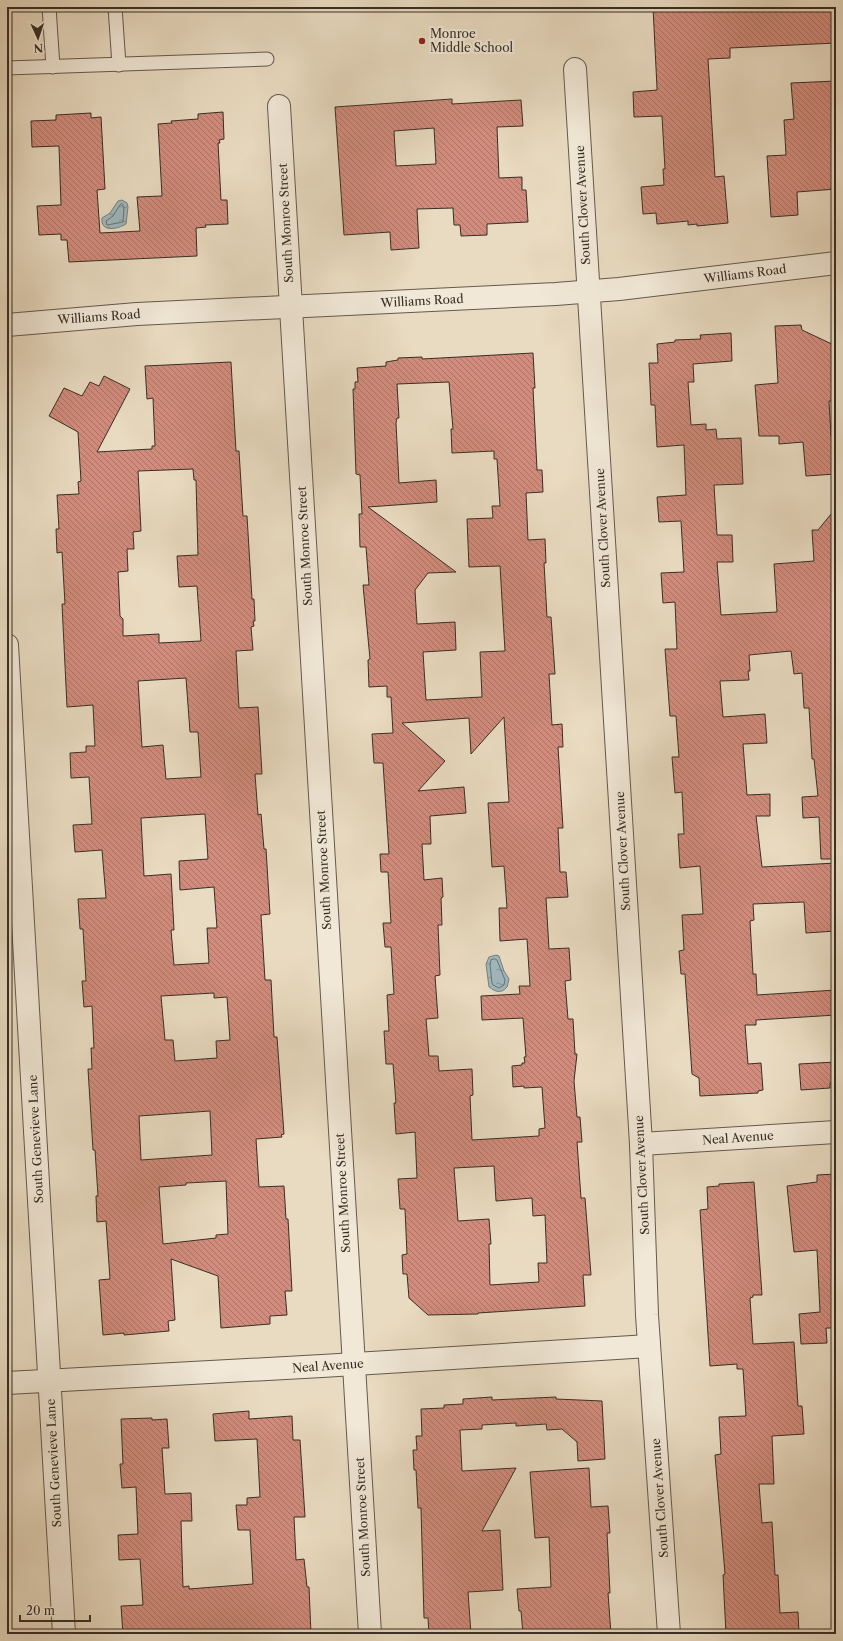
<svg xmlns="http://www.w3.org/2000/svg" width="843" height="1641" viewBox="0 0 843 1641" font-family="'Libre Caslon Text',serif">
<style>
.water{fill:url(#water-ripples);stroke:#768182}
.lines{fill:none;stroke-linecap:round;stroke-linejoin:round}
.shore{stroke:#6c7372;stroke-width:1}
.building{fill:url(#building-back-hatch);stroke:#382e26;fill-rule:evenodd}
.service-casing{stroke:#64594d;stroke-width:15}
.minor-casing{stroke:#64594d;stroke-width:24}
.service{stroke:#f1e8d7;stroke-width:13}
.minor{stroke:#f1e8d7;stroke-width:22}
.poi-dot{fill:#8f2418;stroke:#f1e8d7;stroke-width:1.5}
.labels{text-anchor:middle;stroke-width:4;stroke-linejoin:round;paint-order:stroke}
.poi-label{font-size:12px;fill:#382e26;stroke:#f1e8d7;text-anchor:start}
.street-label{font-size:12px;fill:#382e26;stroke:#f1e8d7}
</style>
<defs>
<pattern id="water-ripples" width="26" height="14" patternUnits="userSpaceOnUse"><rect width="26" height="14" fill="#9fb8bf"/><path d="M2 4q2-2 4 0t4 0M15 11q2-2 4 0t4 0" fill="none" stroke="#83969b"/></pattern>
<pattern id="building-back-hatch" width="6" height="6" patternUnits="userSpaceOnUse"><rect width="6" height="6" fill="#d28c7d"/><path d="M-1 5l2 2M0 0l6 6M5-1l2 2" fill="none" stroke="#ab7366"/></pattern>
</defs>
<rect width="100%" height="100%" fill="#e9dbc1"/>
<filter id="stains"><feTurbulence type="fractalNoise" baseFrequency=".005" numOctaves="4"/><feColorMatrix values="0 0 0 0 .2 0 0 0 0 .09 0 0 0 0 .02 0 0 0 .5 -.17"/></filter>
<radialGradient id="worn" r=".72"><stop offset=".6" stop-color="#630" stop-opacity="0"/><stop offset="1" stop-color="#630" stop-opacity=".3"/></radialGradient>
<g class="water">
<path d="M122,200l5,3 1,4 -2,17c-8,5 -26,9 -24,-6l8,-5 8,-12z"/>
<path d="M496,955l3,1 5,15 5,8 -2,8c-6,7 -11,5 -18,0l-3,-23 3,-7z"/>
</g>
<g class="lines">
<g class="shore">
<polygon points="122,204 124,207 123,222 107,225 106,221 113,216 120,205"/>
<polygon points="495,959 497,960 505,980 504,985 499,988 493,985 492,983 490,965 491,960"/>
</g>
</g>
<g class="building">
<polygon points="653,7 725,7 725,9 762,7 836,7 836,43 730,48 730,58 708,59 715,177 724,176 728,223 697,226 697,224 688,225 688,221 657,224 656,213 643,214 641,187 664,185 663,169 665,169 662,116 634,117 633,92 657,90 657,88"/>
<polygon points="836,81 836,189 797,192 798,215 771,217 767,156 786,155 784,120 794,119 791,83"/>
<path d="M452,99v5l69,-4 2,26 -26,1 2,51 23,-1v13h4l2,32 -41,2v11l-26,1 -1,-11h-6l-1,-17 -36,1 2,39 -28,2 -1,-18 -46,3 -9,-128zM434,128l2,36 -40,2 -2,-35z"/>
<polygon points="223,112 224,139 219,140 220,143 218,143 221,200 227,200 228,224 205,225 206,227 196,228 197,256 69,262 67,240 61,240 61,234 39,235 37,206 61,205 59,146 32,147 31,121 56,120 56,115 91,113 91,118 101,117 105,189 97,190 100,233 140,231 137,197 162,196 158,124 172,123 171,121 198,119 198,114"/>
<polygon points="801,325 802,330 836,346 836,401 829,401 831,437 836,437 836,474 806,476 803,442 779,444 779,436 759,436 755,385 778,383 775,326"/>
<polygon points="731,333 732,361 693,364 694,382 688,382 691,425 706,424 706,430 716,429 717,439 741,438 743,484 714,485 717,535 732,535 733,562 717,562 721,615 777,612 774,564 814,561 812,530 818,530 836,508 836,859 821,859 819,817 803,818 802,797 818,796 814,759 812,759 809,708 804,708 802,673 794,674 791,651 749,655 750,671 748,671 749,680 720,681 723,717 765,714 767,743 743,744 747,795 770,794 770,816 756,816 762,867 836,863 836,931 806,933 804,902 753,904 754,920 750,921 753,974 756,974 757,995 836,990 836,1015 756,1020 756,1025 745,1025 748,1064 761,1063 763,1090 758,1091 758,1093 700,1096 699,1078 692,1074 685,974 681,974 679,951 684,950 682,915 703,914 700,866 680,868 678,834 684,834 682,792 675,793 672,757 679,757 676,716 670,716 665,649 677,649 675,602 663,603 661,573 684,572 681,521 659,522 657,497 686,495 684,445 657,447 655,405 651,405 649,363 658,363 657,344 675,342 675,340 701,339 700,335"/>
<path d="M533,353l2,35h-2l4,82h5l1,22 -17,1 2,47 17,-1 1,24h-2l3,54h4l4,57h-6l3,51 10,-1 1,23h-5l5,81h-5l2,44h6l2,25 -22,1 3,51 20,-1 2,32 -6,1 3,38h5l2,35h2l-3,27 3,36h3l2,25h-5l4,56h4l6,77h-8l2,31 -107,7v1l-50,1 -19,-17 -2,-24h-4l-1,-19 5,-1 -2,-45h-5l-2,-30 19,-1 -2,-46 -19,2 -2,-31h2l-3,-39h-7l-2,-33h5l-2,-36 7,-1 -3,-47h-6l-2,-24h8l-3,-51h-7l-1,-18h9l-6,-91h-9l-2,-29 21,-1 -2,-36h-4v-11l-18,1 -1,-27 2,-1 -7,-74h6l-3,-38h-6l-1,-33h3l-2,-39 -4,-1 -3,-85h2v-7h3l-1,-14 29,-2v-4l12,-2v-2l24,-1v2zM449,382l4,47h-2l1,24 42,-2v8h3l3,47h-8l1,12 -26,1 2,48 31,-1 5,85 -25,1 2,45 -56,3 -3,-48 33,-2 -1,-28 -38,2 -2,-34 13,-17 28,-1 -88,-65 69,-5 -1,-22 -37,3 -3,-60 1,-5h2l-2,-34zM504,717l5,85 -21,1 4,64 12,-1 3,42h-8l1,33 27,-2 3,47h-11l1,8 -39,2 1,24 41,-2 3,39h-2l1,6h-3v2l-10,1 1,21 11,-1v2l18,-1 3,41 -6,1v7l-67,4 -2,-44 3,-1 -1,-26 -33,2 -1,-15h-9l-3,-37 12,-1 -3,-42 5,-1 -2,-50h4l-1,-27 2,-1 -1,-19 -18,2 -2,-36h9l-1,-28 36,-3 -2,-26 -46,4 27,-30 -43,-38 67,-5 2,36zM494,1166l2,35 36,-3 1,18 12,-1 2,48h-9l1,19 -49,3 -1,-41h2l-2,-25 -31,2 -4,-53z"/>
<path d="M231,362l5,89h3l4,65h4l5,83h2l1,22h-2l1,5 -3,1 2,23 -17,1 3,57 19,-1 4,67h-7l3,41 3,-1 3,35h2l4,65 -9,1 4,65h6l3,57h3l7,97 -3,1 1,2 -26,2 3,48 25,-1 2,33h2l4,72h-7l2,24 -17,1v8l-49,4 -3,-52 -47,-17 4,61 -7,1 1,10 -45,4v-2l-21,2 -4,-55 11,-1 -4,-58 -9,1 -1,-26h2l-3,-46h-2l-5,-81h4l-1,-21h3l-2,-42 -8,1 -2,-26h4l-3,-52h-3l-2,-30 28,-1 -4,-48 -27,2 -2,-27 19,-1 -3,-47 -18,1 -1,-25 16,-1v-6h9l-2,-41 -26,2 -5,-103h3l-3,-52 -5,1 -1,-24h3l-2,-34 22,-1 -1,-12 3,-1 -3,-49 -29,-16 15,-28 18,8 8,-14 9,4 5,-10 26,13 -33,63 55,-3v-3h3l-2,-48 -6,1 -2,-33zM193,469l1,11h2l2,75 -21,1 2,31 18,-1 4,55 -42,2v-9l-36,2v-17l-3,-3 -2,-44 10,-1 -1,-22h7l-1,-17 8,-1 -3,-60zM186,678l4,54h8l3,45 -35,2 -3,-34 -21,2 -4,-66zM205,814l3,45 -29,2 1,29 34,-3 3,41h-10l2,35 -35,2 -3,-35h3l-3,-56 -27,2 -3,-58zM214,993v5l13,-1 3,43 -14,1 1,17 -42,3 -2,-21h-8l-4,-44zM210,1111l2,44 -71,5 -2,-44zM226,1181l2,53 -12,1v3l-53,6 -4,-57 27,-2v-2z"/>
<polygon points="836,1062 836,1082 830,1083 830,1088 801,1090 799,1064"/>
<polygon points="836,1174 836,1328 826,1328 827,1343 801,1344 799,1314 820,1312 817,1250 794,1252 787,1186 817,1182 817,1175"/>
<polygon points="754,1182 762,1295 753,1295 753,1297 750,1298 753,1344 794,1342 798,1406 802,1406 804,1434 772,1436 774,1484 759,1484 762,1523 772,1522 775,1575 778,1575 780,1613 798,1612 799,1634 726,1634 723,1575 725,1574 715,1455 721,1454 719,1417 746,1416 743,1369 737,1369 737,1364 710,1366 700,1210 708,1209 707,1187 719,1186 719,1184"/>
<polygon points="492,1397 492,1400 556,1397 556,1399 602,1401 605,1459 578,1461 577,1442 562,1429 547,1430 546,1424 516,1426 516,1423 482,1425 482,1429 460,1430 462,1471 516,1468 482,1531 500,1530 503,1590 468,1592 471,1634 429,1634 428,1618 424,1618 421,1508 418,1508 416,1470 414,1470 413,1450 417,1450 416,1436 422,1436 421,1409 444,1408 444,1405 463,1404 463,1399"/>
<polygon points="249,1411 249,1419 292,1416 293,1440 300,1440 305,1517 294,1517 296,1560 304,1559 307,1587 309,1587 311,1634 123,1634 121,1606 143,1605 140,1559 119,1560 118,1535 138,1534 136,1487 122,1488 120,1464 123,1464 121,1419 152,1418 152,1420 167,1419 169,1448 162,1448 165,1494 191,1493 192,1521 181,1521 183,1587 189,1586 189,1589 253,1584 250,1530 238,1530 236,1505 247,1505 247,1498 260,1497 257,1439 215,1441 213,1414"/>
<polygon points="589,1468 591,1507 608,1506 610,1533 607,1533 610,1593 608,1593 611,1634 523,1634 521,1611 519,1611 517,1589 551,1587 549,1537 535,1538 530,1472"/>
</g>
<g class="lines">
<defs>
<g id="service">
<polyline points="49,7 53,67"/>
<polyline points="115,7 119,65"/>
<polyline points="7,68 267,59"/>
</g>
<g id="minor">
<polyline points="575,69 641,1144 647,1315 669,1634"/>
<polyline points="279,106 370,1634"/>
<polyline points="7,325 137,314 556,294 619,289 836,263"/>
<polyline points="7,645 64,1634"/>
<polyline points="641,1144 836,1132"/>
<polyline points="7,1383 322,1366 649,1346"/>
</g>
</defs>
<use href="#service" class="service-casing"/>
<use href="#minor" class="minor-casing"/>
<use href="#service" class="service"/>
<use href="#minor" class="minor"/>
</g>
<circle class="poi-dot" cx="422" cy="41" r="4"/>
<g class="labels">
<g class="poi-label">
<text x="430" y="38">Monroe<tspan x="430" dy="14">Middle School</tspan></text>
</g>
<g class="street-label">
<text transform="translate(583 205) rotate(-93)" y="4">South Clover Avenue</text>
<text transform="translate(286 223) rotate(-93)" y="4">South Monroe Street</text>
<text transform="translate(745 274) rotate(-7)" y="4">Williams Road</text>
<text transform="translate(422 301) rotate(-3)" y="4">Williams Road</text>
<text transform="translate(99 317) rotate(-4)" y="4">Williams Road</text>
<text transform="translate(603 528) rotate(-93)" y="4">South Clover Avenue</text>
<text transform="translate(305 546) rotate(-93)" y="4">South Monroe Street</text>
<text transform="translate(623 851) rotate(-93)" y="4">South Clover Avenue</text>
<text transform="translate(324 870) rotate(-93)" y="4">South Monroe Street</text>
<text transform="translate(738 1138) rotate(-4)" y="4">Neal Avenue</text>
<text transform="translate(36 1139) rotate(-93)" y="4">South Genevieve Lane</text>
<text transform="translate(642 1175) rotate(-93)" y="4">South Clover Avenue</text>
<text transform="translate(343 1193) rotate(-93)" y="4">South Monroe Street</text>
<text transform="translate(328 1366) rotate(-4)" y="4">Neal Avenue</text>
<text transform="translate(54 1463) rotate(-93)" y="4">South Genevieve Lane</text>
<text transform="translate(660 1498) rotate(-94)" y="4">South Clover Avenue</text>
<text transform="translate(363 1517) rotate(-93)" y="4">South Monroe Street</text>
</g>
</g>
<rect width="843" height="1641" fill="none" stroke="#e9dbc1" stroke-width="24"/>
<rect x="8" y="8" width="827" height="1625" fill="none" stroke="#382e26" stroke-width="2"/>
<rect x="12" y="12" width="819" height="1617" fill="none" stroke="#382e26"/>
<g transform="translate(38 38) rotate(177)" stroke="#f1e8d7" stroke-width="3" paint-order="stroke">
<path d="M0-3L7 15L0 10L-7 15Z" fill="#382e26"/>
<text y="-6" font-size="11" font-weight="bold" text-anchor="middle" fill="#382e26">N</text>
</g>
<path d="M20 1615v6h70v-6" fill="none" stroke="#382e26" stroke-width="2"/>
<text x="26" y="1615" font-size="12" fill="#382e26" stroke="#f1e8d7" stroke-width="3" paint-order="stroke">20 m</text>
<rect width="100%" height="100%" filter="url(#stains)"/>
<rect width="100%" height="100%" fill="url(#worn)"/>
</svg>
